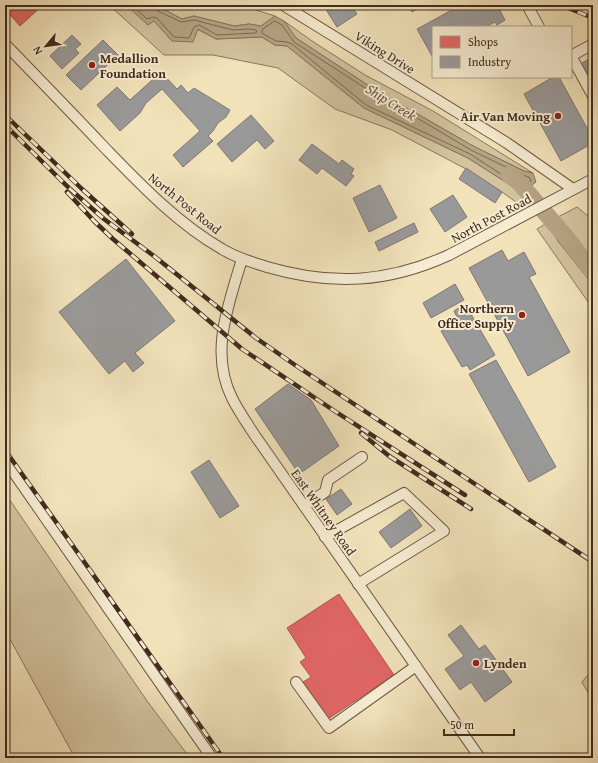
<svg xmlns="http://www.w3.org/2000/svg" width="598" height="763" viewBox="0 0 598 763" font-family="'Gentium Book Plus',serif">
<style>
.green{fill:#d3c39f;stroke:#8a775e}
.water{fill:#b6a485;stroke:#88745b}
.shops{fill:#e06666;stroke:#b15450}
.industry{fill:#999;stroke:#7f7874}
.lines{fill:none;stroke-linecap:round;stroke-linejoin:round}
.shore{stroke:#7c6851;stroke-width:1}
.river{stroke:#b6a485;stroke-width:17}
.minor-casing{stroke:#6e5944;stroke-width:12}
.minor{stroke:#f6ecd2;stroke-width:10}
.rail-casing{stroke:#422b1d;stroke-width:4.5}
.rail{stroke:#f6ecd2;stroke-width:3;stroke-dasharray:9;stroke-linecap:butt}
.poi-dot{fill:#8f2418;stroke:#f6ecd2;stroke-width:1.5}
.labels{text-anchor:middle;stroke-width:4;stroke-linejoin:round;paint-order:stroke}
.street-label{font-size:13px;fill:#422b1d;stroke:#f6ecd2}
.poi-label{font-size:13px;font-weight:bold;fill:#422b1d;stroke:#f6ecd2;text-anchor:start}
.water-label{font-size:14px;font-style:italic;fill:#654f3c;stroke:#f6ecd2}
</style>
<rect width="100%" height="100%" fill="#f1e2ba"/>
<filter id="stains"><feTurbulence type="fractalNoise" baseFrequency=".005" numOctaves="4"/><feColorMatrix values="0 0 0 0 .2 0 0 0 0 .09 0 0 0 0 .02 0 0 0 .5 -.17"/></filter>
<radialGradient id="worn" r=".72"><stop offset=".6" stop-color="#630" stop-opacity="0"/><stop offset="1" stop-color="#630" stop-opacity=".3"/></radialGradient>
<g class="green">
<polygon points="109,5 126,5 133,11 154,20 172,41 197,29 216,39 262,37 275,45 287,46 364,108 468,158 518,190 529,205 523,208 520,205 502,192 466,169 392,130 335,109 278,68 213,55 164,55"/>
<polygon points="155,5 240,5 275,16 261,26 249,24 234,26 194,16 182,19"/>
<polygon points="284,21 312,41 365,75 433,111 533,173 524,171 473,146 414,112 392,101 296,38"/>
<polygon points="577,207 593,220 593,263 558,217"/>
<polygon points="547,223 558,241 593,285 593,309 537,229"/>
<polygon points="5,493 147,701 190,758 75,758 5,630"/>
<polygon points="593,669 593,701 582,682"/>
</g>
<g class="water">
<polygon points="126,5 155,5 182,19 194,16 234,26 249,24 261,26 275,16 284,21 296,38 392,101 414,112 473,146 524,171 533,173 536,182 521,194 518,190 468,158 364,108 287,46 275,45 262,37 216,39 198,29 193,42 172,41 154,21 148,25"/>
<polygon points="558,217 593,263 593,285 558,241 547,223"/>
</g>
<g class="shops">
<polygon points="5,5 43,5 20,26 5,9"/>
<polygon points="339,594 394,675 328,719 303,682 311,677 300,662 306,658 287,628"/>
</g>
<g class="industry">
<polygon points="323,5 351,5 357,14 337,27"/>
<polygon points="409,5 424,5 412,12"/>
<polygon points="461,5 497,5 505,20 497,25 495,22 485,27 433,27 433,55 432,56 417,29"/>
<polygon points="72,35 81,44 75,49 79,53 62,69 50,56"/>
<polygon points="103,40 118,55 81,90 66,75"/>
<polygon points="593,57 593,88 580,64"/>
<polygon points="161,72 177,89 181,85 188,93 194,88 230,110 226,117 218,123 213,131 208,136 213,141 183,167 173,155 200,131 162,89 146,103 140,113 120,131 97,105 117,87 130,100"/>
<polygon points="553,77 559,77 593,139 593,143 561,161 524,94"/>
<polygon points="251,115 274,141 265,149 257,140 232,162 217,144"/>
<polygon points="312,144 339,164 342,160 354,169 351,174 354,176 346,186 322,168 317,174 299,160"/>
<polygon points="466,168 502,192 495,203 459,179"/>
<polygon points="380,185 397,218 369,232 353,198"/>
<polygon points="453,195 467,217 445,232 430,209"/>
<polygon points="414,223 418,232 379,251 375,242"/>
<polygon points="502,250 508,261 524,252 536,274 529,277 570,352 528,376 469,268"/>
<polygon points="126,259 175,321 135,353 144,363 133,372 125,361 109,374 59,312"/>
<polygon points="455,284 464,300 431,318 423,303"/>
<polygon points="465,304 495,355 470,370 467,365 462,367 441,331 459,321 454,311"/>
<polygon points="496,360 556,467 529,482 469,374"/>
<polygon points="288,384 311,400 339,446 299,474 255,409"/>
<polygon points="209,460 239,506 220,518 191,472"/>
<polygon points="341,489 352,504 337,515 326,499"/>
<polygon points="410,509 422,526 391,548 379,532"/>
<polygon points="461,625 479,649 485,645 512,682 485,702 471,682 460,690 445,669 464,656 448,635"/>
</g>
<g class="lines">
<g class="shore">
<polyline points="132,5 147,19 153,17 157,18 174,37 189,38 194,27 199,25 217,35 255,33 257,32 256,30 249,29 233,30 194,20 181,22 156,10 154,5"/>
<polygon points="275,21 282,25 294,42 390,104 412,115 471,150 522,175 529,177 531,181 523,187 521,187 470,154 366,105 292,44 287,42 276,41 262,33 262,30"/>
<polyline points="593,265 588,264 558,223 554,224 554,226 562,239 593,279"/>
</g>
<polyline class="river" points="509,175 516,179 566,237 593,272"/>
<defs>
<g id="minor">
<polyline points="283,5 507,143 573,189"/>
<polyline points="527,5 539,27"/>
<path d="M5,44c33,34 66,68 99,103 36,37 73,76 118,102 14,9 30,13 45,18 65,19 121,16 182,-12l144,-76"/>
<polyline points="571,56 593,96"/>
<polyline points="571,56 593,44"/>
<path d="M242,259c-13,45 -33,93 -10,139 7,14 16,27 24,39l224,321"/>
<polyline points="5,460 212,758"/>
<polyline points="304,506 325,492 328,480 362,457"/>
<polyline points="325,537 404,493 444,531 358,584"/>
<polyline points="296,682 329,728 416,666"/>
</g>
</defs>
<use href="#minor" class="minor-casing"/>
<use href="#minor" class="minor"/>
<defs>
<g id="rail">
<polyline points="561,5 593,18"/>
<polyline points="5,115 82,189 132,234"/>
<polyline points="5,125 70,189 104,219 154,256 256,338 295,365 593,562"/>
<polyline points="67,192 94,221 113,239 242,349 333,410 465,495"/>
<polyline points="361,433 389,456 471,509"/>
<polyline points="5,450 223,758"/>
</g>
</defs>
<use href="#rail" class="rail-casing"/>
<use href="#rail" class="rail"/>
</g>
<g class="poi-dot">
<circle cx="92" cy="65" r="4"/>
<circle cx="558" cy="116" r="4"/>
<circle cx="522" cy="315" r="4"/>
<circle cx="476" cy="663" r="4"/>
</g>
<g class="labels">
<g class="street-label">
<text transform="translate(385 52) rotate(32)" y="5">Viking Drive</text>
<text transform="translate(185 203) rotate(39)" y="5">North Post Road</text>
<text transform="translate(491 218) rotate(-28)" y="5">North Post Road</text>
<text transform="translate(324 512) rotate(55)" y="5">East Whitney Road</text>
</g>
<g class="poi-label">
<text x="100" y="63">Medallion<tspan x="100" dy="15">Foundation</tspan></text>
<text x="550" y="121" text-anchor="end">Air Van Moving</text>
<text x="514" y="313" text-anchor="end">Northern<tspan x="514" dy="15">Office Supply</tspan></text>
<text x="484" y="668">Lynden</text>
</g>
<g class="water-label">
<text transform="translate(391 102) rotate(32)" y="5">Ship Creek</text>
</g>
</g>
<rect width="598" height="763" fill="none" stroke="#f1e2ba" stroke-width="20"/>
<rect x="6" y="6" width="586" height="751" fill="none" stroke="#422b1d" stroke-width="2"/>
<rect x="10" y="10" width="578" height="743" fill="none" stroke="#422b1d"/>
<rect x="432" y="26" width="140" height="52" fill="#f6ecd2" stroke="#ae9f8a"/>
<rect x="440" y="36" width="20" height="12" fill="#e06666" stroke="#ae9f8a"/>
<text x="468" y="46" font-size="12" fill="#422b1d">Shops</text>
<rect x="440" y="56" width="20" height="12" fill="#999999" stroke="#ae9f8a"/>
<text x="468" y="66" font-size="12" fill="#422b1d">Industry</text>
<g transform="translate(46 46) rotate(241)" stroke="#f6ecd2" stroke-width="3" paint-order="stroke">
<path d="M0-3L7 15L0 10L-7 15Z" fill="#422b1d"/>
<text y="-6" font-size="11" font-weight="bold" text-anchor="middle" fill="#422b1d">N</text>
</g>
<path d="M444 729v6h70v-6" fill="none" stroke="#422b1d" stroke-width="2"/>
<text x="450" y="729" font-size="12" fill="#422b1d" stroke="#f6ecd2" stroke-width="3" paint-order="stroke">50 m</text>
<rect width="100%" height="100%" filter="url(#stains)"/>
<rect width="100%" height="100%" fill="url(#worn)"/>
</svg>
